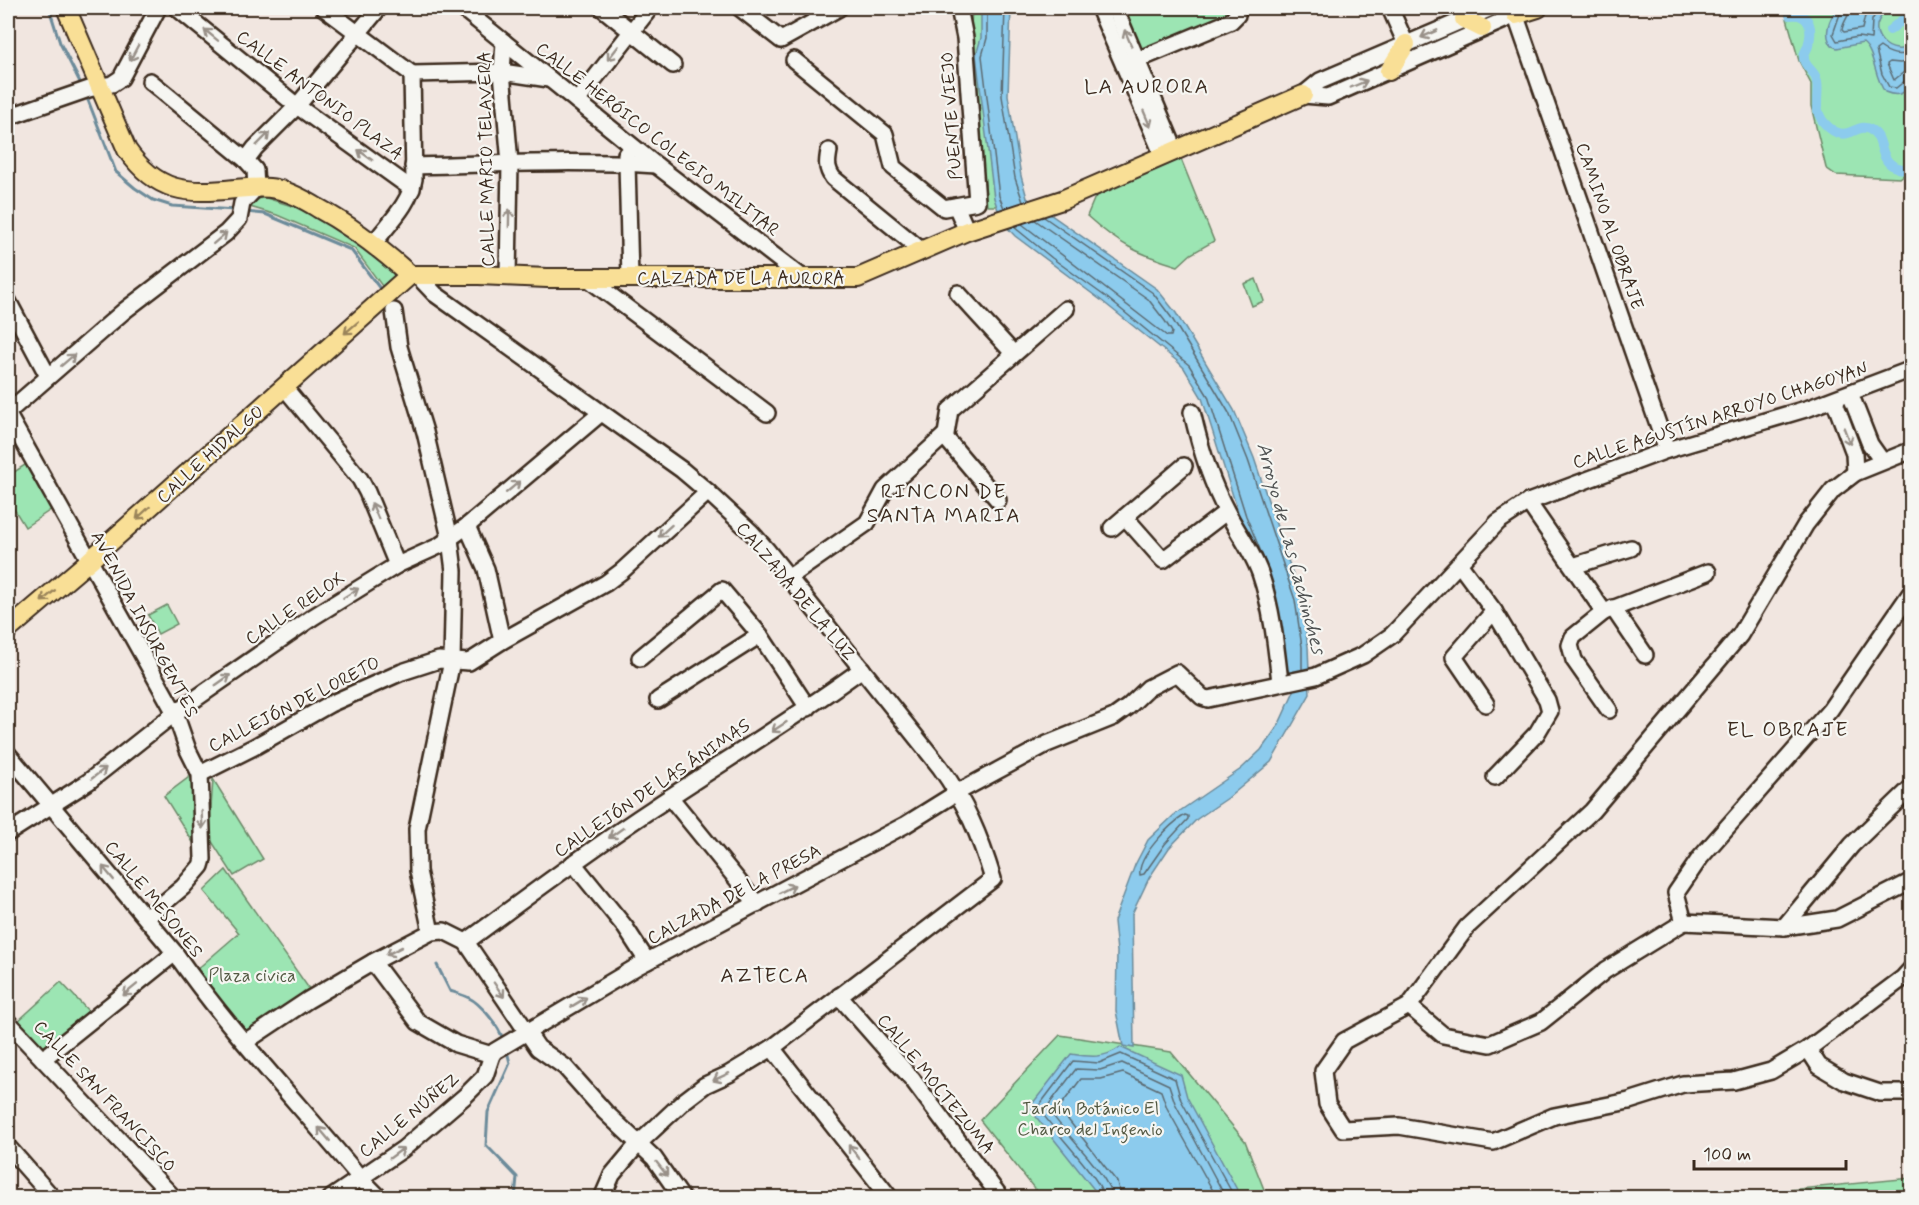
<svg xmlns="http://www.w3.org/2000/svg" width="1919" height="1205" viewBox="0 0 1919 1205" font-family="Mynerve,sans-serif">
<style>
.green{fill:#9ce5b3;stroke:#6c8868;stroke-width:1.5}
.water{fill:#8ccbed;stroke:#6c8b9a;stroke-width:1.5}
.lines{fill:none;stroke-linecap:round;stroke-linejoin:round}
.shore{stroke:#5b6a71;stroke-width:1.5}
.stream{stroke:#6c8b9a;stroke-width:3}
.canal{stroke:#8ccbed;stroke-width:10}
.minor-casing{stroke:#3b2a1e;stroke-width:20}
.major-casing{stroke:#3b2a1e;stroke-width:22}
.minor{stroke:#f6f6f2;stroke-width:15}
.major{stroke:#f9df96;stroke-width:18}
.oneway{stroke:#989088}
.oneway2{stroke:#9a845a}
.labels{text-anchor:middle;stroke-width:4.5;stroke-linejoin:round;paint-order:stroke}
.street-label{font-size:18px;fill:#3b2a1e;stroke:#f6f6f2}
.park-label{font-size:18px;fill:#535943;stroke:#f6f6f2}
.water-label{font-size:20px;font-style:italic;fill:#4f5252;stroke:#f6f6f2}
.quarter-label{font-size:21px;letter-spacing:1.5px;fill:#3b2a1e;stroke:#f6f6f2}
</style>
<rect width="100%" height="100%" fill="#f1e6e0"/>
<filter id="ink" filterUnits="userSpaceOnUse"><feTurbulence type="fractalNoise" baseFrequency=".0167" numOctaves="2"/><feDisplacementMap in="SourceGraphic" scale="12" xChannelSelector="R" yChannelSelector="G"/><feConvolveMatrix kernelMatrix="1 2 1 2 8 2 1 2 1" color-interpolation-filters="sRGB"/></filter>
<g filter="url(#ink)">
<g class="green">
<polygon points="972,8 982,8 997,206 987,206 970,46"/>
<polygon points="1119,8 1228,8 1225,15 1136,51"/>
<polygon points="1784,8 1911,8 1911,174 1904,175 1900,178 1836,175 1826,168 1811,106 1811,84 1799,61"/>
<path d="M1181,159l33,82 -23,13 -13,12c-40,-12 -60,-22 -91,-50l8,-19 39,-20z"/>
<polygon points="263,197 305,210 382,257 397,280 385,290 354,248 277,215 250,207 255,201"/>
<polygon points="1256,279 1264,301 1252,306 1244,284"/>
<polygon points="34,459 58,505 25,527 8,499 8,476"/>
<polygon points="167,605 177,624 158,634 148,615"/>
<polygon points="192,775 195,810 194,844 164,796"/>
<polygon points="213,779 263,859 234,876 209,837"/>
<polygon points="226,870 310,990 248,1033 195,971 239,933 204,891"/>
<polygon points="61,982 91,1014 43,1051 17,1022"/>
<polygon points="1060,1035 1171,1052 1245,1141 1267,1197 1041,1197 980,1120"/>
<polygon points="1911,1178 1911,1197 1719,1197"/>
</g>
<g class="water">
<polygon points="981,8 1011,8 1008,95 1021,176 1027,198 1157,289 1176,313 1234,410 1254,458 1301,599 1308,647 1310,694 1271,762 1228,798 1197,819 1169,848 1149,878 1132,914 1134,1048 1123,1046 1116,1011 1117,952 1114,921 1135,865 1148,840 1174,815 1241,769 1261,750 1278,726 1294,691 1294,684 1288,670 1282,672 1258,558 1240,518 1202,398 1184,368 1177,361 1102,301 1015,236 1002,222 994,198 976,55 981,38"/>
<path d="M1838,8h47c-1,6 -6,10 -8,17 -2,12 9,23 20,24 4,1 10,-1 14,-2 1,18 5,58 -26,45 -11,-14 -10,-40 -22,-49l-26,5 -5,-2c-9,-12 -3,-28 6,-38z"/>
<path d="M1120,1047l61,28 6,22 54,100h-141l-71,-89 42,-54c19,3 33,5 49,-7z"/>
</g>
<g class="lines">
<g class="shore">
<polyline points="987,8 987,38 982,56 999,196 1004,208"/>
<polyline points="1005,8 1002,96 1015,178 1023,202"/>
<polyline points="1842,8 1833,34 1837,41 1858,37 1871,39 1872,20 1879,8"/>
<path d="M1850,8c0,8 -7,13 -8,22l2,2 18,-3 3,-13 6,-8"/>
<path d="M1912,53c-14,3 -21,2 -32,-6l-4,3 6,24 7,13 7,1 10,-8 6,-1"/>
<polyline points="1912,61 1900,63 1890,62 1887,64 1894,80 1904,72 1912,71"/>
<polyline points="1044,217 1153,293 1171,317 1213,386 1229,413 1248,460 1295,600 1302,647 1302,670"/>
<polyline points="1022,224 1167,336 1171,336 1172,332 1165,321 1148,299 1035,220"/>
<polyline points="1014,227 1052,258 1106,297 1189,365 1208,396 1246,516 1266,564"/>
<path d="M1185,815l3,1v3l-23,25 -21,30 -4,1c-3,-18 30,-51 45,-60z"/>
<path d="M1104,1198c-2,-20 -54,-70 -66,-91l35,-46 26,2 22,-9 54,25 6,21 54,98"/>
<path d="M1112,1198c-2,-24 -52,-68 -65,-91l29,-38 24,1 22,-7 47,22 6,18 51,95"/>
<polyline points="1121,1198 1117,1182 1059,1108 1081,1079 1101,1079 1123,1073 1161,1091 1167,1108 1217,1198"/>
</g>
<g class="stream">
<polyline points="49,8 60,43 82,86"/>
<polyline points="86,95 116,172 135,188 153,200 172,206 235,210"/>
<polyline points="245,212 265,214 351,250 381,290"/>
<path d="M437,965l13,26c6,2 13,4 19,7 11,5 31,29 34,42"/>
<polyline points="507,1051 510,1063 488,1112 486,1145 517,1177 515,1198"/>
</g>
<g class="canal">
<path d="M1790,15c21,-3 23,15 18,31 -2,6 -5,7 -4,13 1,8 10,12 12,19 4,10 -1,22 2,32 2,12 17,27 30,23 8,-2 13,-8 21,-4 21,9 2,40 43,41"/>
<polyline points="1890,30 1912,12"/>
</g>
<defs>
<g id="minor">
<polyline points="177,8 297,106 412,189"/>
<polyline points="324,8 412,74"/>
<polyline points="462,8 656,165 803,278"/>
<polyline points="602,8 673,65"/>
<polyline points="740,8 781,40 839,8"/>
<polyline points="1099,8 1163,156"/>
<polyline points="1115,8 1175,150"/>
<polyline points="1390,8 1406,44"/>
<polyline points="1513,8 1667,450"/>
<polyline points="504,42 502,72 510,163 508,276"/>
<polyline points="794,60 885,134 893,167 944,208 977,202 965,38 959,8"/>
<polyline points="1130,63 1231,21 1237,15 1237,8"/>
<polyline points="412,74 502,72 549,79"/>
<polyline points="150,81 246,160"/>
<polyline points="1303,95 1328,97 1516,15"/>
<polyline points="1303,95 1320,81 1491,8"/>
<polyline points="577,101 650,8"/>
<polyline points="8,117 89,89 112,84 121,78 158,8"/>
<path d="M829,151c-2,11 -3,17 4,27l88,72"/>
<polyline points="626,154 627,163 630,278"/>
<path d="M413,166c81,-2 162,-6 243,-1"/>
<polyline points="956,206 967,231"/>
<path d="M374,243c15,-20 36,-39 40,-64l-2,-105"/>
<path d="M416,274l19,20 247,176 26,22 43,40 15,17 174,218c26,36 40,69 53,112l-221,169 -43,26 -24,11 -21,16 -46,43 -26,31 -10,23"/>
<polyline points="586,277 767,413"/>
<polyline points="958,293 1013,353"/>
<polyline points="8,301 48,376"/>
<polyline points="394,311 399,347 425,432 450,538"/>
<polyline points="284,387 360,479 367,492 397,565"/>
<polyline points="1850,393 1870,444 1882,461"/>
<polyline points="1834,400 1854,453 1855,473"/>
<polyline points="8,412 124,311 226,233 239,219 242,203 256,188 255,170 246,160 255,148 297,106 379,8"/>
<path d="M1192,412c8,35 18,69 35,100 11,21 25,39 33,61 12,35 16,73 20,109"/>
<polyline points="8,415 175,713 188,750 200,774 203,859 201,866 183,887 146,918"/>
<polyline points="944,436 998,500"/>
<polyline points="1912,450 1855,473 1833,490 1806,524 1740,635 1592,811 1467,927 1409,1006 1344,1041 1323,1071 1327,1104 1343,1129 1399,1126 1493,1142 1554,1116 1629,1101 1683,1084 1734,1081 1771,1071 1808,1049 1903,978 1912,968"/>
<polyline points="1528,502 1604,612"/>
<polyline points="1125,517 1163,560 1226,512"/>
<polyline points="467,526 486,569 502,641"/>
<polyline points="1112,528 1184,466"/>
<polyline points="1460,565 1494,611 1547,700 1550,711 1537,733 1495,777"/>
<polyline points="1573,566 1631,548"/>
<polyline points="788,578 867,523 885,490 946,434 950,410 1066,309"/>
<polyline points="1613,608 1645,655"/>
<polyline points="640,658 722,590 760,635 808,708"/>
<polyline points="658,700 760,635"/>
<polyline points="1486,704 1454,657 1494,611"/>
<polyline points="1609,710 1574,660 1570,645 1573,637 1604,612 1708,572"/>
<path d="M8,754l167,199c56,80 124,151 186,226l19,19"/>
<polyline points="200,774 254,747 330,704 402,672 439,660 469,662 502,641 606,583 622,571 708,492"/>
<polyline points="670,797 757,904"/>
<polyline points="8,833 88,782 175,713 313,617 397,565 439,546 467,526 601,413"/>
<polyline points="573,863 625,927 647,961"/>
<polyline points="1684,922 1676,893 1700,858 1830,710 1912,591"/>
<polyline points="1784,927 1852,845 1912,787"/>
<polyline points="431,932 418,871 417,829 452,661 454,571 450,539"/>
<path d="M466,942c61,-45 122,-91 186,-133 70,-47 142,-90 210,-140"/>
<polyline points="373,962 418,1022 456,1044 492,1055"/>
<polyline points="839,996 912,1079 1001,1198"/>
<polyline points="1409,1006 1443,1035 1490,1044 1541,1022 1606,970 1684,922 1784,927 1837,919 1912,881"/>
<polyline points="8,1022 174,1198"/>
<polyline points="245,1042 308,1000 373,962 431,932 444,931 466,942 538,1048 565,1067 605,1112 654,1158 682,1198"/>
<polyline points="772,1048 890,1198"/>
<polyline points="1808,1049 1819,1066 1844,1081 1880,1093 1912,1093"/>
<polyline points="43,1059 175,953"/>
<polyline points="8,1147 53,1198"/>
<polyline points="331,1198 403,1149 465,1096 485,1076 492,1055 495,1051 638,966 905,825 958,792 1047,744 1114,717 1128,707 1148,688 1177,673 1202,697 1208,699 1316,676 1363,655 1392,635 1498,522 1528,502 1667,450 1809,408 1912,369"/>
</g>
<g id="major">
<path d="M66,8l61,142c30,43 60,44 108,39 13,-1 28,-3 41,0 15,3 29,11 42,19 35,19 62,40 92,67"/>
<polyline points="1516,15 1538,8"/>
<polyline points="1464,19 1482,28"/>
<polyline points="1389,71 1406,44"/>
<polyline points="410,275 479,275 547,278 858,278 967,231 1062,200 1303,95"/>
<polyline points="8,630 89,561 410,275"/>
</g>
</defs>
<use href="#minor" class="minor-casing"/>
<use href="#major" class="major-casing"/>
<use href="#minor" class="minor"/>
<use href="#major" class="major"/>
</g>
<defs><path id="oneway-shaft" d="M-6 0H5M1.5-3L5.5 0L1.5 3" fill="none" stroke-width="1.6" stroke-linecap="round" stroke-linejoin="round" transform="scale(1.5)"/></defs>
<g class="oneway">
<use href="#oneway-shaft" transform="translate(1429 34) rotate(156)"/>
<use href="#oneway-shaft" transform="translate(211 35) rotate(-141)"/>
<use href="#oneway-shaft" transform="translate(1128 38) rotate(-113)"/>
<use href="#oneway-shaft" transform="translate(134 53) rotate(118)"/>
<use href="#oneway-shaft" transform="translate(613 53) rotate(128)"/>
<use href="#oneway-shaft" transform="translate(1359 84) rotate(-23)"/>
<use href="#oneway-shaft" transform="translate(1147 119) rotate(67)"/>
<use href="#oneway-shaft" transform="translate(263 139) rotate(-45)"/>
<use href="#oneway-shaft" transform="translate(365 155) rotate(-144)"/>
<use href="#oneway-shaft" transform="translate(509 218) rotate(-89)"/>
<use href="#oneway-shaft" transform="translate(220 238) rotate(-41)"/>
<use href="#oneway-shaft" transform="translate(68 360) rotate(-41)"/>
<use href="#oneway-shaft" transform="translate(1847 436) rotate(69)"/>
<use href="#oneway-shaft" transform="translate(513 487) rotate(-40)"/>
<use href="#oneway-shaft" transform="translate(375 511) rotate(-113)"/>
<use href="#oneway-shaft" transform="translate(665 531) rotate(138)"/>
<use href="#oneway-shaft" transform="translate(351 593) rotate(-32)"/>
<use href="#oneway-shaft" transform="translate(223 680) rotate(-35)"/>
<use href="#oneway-shaft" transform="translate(779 727) rotate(147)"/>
<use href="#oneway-shaft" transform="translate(99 773) rotate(-38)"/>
<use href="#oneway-shaft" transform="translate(202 820) rotate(87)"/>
<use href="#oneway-shaft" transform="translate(616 833) rotate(145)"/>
<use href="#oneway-shaft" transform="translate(108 873) rotate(-130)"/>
<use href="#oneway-shaft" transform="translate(787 889) rotate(-27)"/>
<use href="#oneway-shaft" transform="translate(394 951) rotate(153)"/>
<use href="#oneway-shaft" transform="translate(130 990) rotate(141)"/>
<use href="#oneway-shaft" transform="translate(499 990) rotate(55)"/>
<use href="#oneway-shaft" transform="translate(579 1002) rotate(-31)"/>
<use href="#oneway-shaft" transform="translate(721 1077) rotate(155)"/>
<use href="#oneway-shaft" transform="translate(324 1134) rotate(-130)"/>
<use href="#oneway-shaft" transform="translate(854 1152) rotate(-128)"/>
<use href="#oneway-shaft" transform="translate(397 1153) rotate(-36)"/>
<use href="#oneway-shaft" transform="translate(662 1169) rotate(52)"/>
</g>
<g class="oneway2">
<use href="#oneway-shaft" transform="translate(351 328) rotate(139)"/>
<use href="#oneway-shaft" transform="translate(143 513) rotate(138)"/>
<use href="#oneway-shaft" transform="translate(48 596) rotate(140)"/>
</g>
</g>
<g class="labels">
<g class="street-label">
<text transform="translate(320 95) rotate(37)" y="6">CALLE ANTONIO PLAZA</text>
<text transform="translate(951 116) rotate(-94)" y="6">PUENTE VIEJO</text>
<text transform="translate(658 139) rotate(38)" y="6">CALLE HERÓICO COLEGIO MILITAR</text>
<text transform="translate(486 159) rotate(-91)" y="6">CALLE MARIO TELAVERA</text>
<text transform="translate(1610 226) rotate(71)" y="6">CAMINO AL OBRAJE</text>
<text x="741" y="284">CALZADA DE LA AURORA</text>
<text transform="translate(1720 415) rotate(-18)" y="6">CALLE AGUSTÍN ARROYO CHAGOYAN</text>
<text transform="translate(210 454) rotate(-42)" y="6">CALLE HIDALGO</text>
<text transform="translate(796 591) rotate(50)" y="6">CALZADA DE LA LUZ</text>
<text transform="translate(295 608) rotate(-34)" y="6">CALLE RELOX</text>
<text transform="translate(145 624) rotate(62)" y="6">AVENIDA INSURGENTES</text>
<text transform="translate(294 704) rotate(-27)" y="6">CALLEJÓN DE LORETO</text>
<text transform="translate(652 788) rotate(-34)" y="6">CALLEJÓN DE LAS ÁNIMAS</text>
<text transform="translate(734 894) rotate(-28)" y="6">CALZADA DE LA PRESA</text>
<text transform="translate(154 899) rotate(51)" y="6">CALLE MESONES</text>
<text transform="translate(936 1084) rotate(51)" y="6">CALLE MOCTEZUMA</text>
<text transform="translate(105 1096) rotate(47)" y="6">CALLE SAN FRANCISCO</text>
<text transform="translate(409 1115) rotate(-39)" y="6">CALLE NÚÑEZ</text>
</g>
<g class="park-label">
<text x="252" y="981">Plaza civica</text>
<text x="1090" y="1114">Jardín Botánico El<tspan x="1090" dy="21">Charco del Ingenio</tspan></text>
</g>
<g class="water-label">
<text transform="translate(1292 548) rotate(75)" y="7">Arroyo de Las Cachinches</text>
</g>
<g class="quarter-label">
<text x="1147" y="93">LA AURORA</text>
<text x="944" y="498">RINCON DE<tspan x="944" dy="24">SANTA MARIA</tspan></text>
<text x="1788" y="736">EL OBRAJE</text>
<text x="765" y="982">AZTECA</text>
</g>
</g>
<rect width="1919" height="1205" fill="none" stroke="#f6f6f2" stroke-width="30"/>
<rect x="15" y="15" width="1889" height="1175" fill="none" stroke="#3b2a1e" stroke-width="2" filter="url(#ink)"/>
<path d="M1694 1160v9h152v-9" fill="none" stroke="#3b2a1e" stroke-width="3"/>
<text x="1703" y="1160" font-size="18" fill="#3b2a1e" stroke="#f6f6f2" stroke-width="4.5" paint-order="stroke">100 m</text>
</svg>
